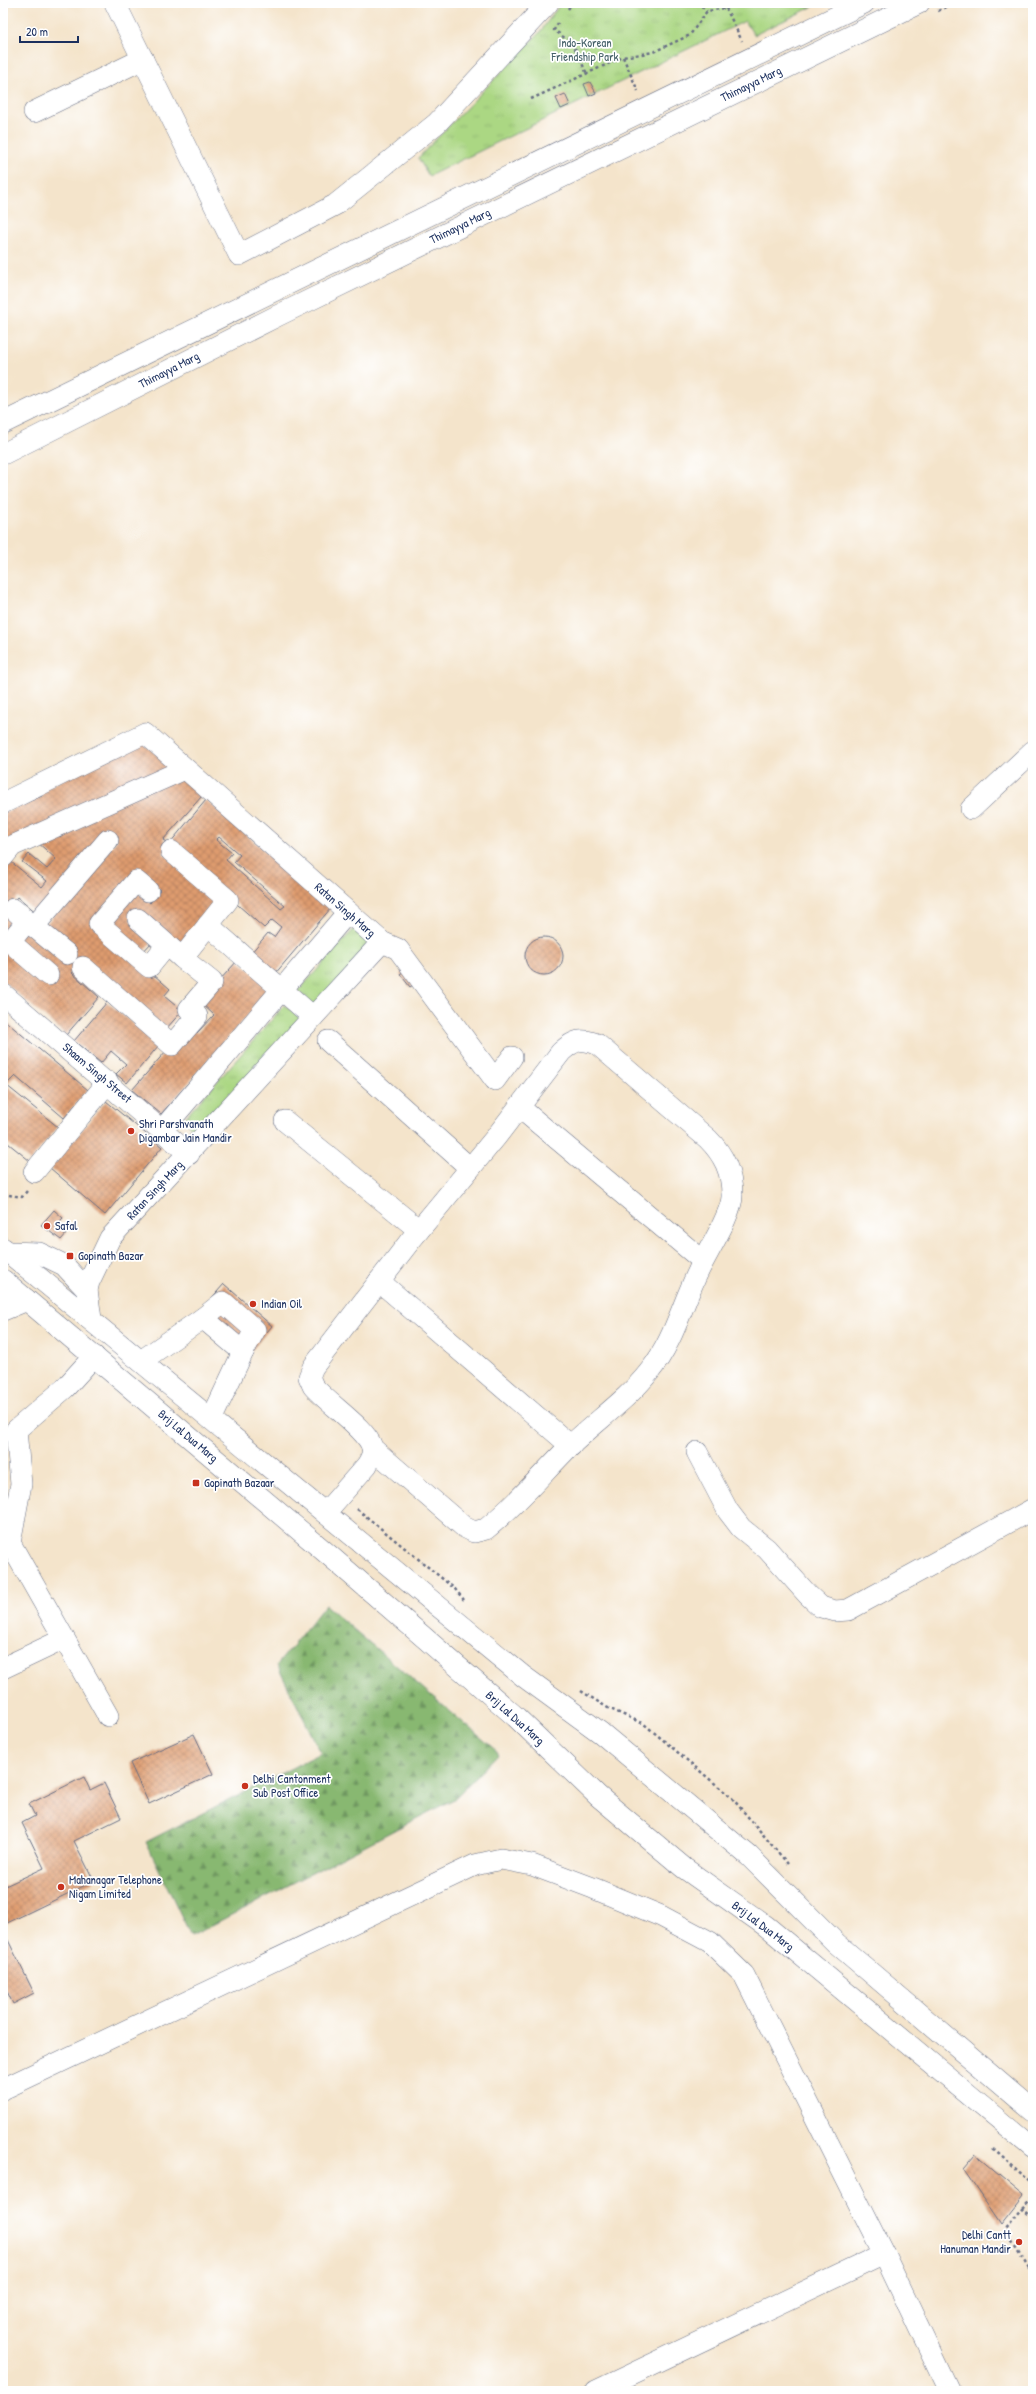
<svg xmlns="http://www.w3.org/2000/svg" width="1036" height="2394" viewBox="0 0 1036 2394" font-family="'Patrick Hand',sans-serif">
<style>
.grass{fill:url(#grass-tufts);stroke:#638370}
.forest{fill:url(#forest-firs);stroke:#527468}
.building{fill:url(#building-cross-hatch);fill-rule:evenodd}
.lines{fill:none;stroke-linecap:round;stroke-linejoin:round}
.minor-casing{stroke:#676e84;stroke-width:22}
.path{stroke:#676e84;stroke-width:2.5;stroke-dasharray:3 3;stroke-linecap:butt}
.minor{stroke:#fff;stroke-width:21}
.poi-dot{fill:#c8321e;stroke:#fff;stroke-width:1.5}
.labels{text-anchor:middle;stroke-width:3.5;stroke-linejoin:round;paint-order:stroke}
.park-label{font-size:12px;fill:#466169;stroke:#fff}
.street-label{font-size:12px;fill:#1b2f5e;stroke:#fff}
.poi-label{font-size:12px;fill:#1b2f5e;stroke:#fff;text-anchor:start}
</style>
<defs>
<pattern id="grass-tufts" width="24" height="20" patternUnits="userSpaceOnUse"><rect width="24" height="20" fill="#abd783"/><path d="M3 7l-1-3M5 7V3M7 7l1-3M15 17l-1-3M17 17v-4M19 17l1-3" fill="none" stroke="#93b974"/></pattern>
<pattern id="forest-firs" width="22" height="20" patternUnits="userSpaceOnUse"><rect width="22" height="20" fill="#88b871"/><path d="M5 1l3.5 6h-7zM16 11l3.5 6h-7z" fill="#6e9660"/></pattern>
<pattern id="building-cross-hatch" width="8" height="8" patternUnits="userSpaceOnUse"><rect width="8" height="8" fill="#de9b6e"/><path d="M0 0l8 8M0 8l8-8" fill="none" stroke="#b37f5e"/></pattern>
</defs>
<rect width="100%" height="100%" fill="#fff"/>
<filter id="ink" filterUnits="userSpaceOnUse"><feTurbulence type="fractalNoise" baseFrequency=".025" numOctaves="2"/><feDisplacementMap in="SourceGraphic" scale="8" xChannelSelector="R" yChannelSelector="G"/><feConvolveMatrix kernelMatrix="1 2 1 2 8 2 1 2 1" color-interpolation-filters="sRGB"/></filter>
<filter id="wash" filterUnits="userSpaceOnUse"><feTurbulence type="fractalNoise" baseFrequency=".012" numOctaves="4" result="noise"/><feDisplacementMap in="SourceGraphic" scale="16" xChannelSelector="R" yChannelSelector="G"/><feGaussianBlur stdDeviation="0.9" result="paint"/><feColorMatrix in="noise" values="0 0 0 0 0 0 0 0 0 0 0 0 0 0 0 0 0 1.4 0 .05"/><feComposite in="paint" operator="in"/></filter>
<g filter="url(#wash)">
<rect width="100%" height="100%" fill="#f4e4cb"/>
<g class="grass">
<polygon points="561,3 820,3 754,35 745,21 429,176 418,158 540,32"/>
<polygon points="354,929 371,945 315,1007 298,991"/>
<polygon points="285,1005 300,1018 198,1134 183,1120"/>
</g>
<polygon class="forest" points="325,1605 499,1753 454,1799 191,1936 146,1842 321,1753 277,1665"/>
<g id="blocks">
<g class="building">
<polygon points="590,82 596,93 589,96 584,84"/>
<polygon points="565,94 570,105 561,109 556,98"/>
<polygon points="141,741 174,768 3,849 3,813 42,796 39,791"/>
<path d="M178,776l24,20 -39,44 6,4 37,-44 125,108 -57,67 -24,-21 18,-21 6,4 7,-10 -9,-7 -8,8 -95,-84 -6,9 56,45 -42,50 -41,-35 -6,7 23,21 -14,15 -37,-32 31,-36 17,15 10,-13 -20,-16 -44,50 74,65 -6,7 18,15 -16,18 -83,-70 -11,14 27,24 -33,38 -63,-54v-42l46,40 4,-5 -39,-32 14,-17 39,32 3,-3 -29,-24 76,-90 -9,-8 -70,82 -20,-17 -12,16 14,13 -8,9 -9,-8v-58l7,-8 32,26 5,-6 -25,-19 7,-8 18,15 9,-10 -20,-18 19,-9 5,5 27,-24 3,2zM219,837l21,18 -6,7 51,44 -4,3 -55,-49 6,-7 -16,-13z"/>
<circle cx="544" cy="956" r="19"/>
<polygon points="238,960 271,989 161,1114 132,1090 166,1051 193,1029 197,1033 214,1015 200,1002"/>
<polygon points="407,969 416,983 410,987 400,974"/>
<polygon points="107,1002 159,1045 127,1083 116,1074 126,1064 111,1051 101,1063 74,1041"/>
<polygon points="3,1019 88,1090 64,1118 15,1076 6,1085 58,1127 30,1161 3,1139"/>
<polygon points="106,1101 162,1147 105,1215 50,1168"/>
<polygon points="54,1210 63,1218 57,1224 67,1233 61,1240 41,1225"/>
<polygon points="224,1284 272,1326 251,1351 202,1309"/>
<polygon points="194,1734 213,1774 149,1804 130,1763"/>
<polygon points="84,1777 90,1790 104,1783 121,1818 74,1841 94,1881 3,1925 3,1887 44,1868 22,1823 35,1816 29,1804"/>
<polygon points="8,1940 34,1993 13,2004 3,1983 3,1943"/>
<polygon points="975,2154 1024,2195 1001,2224 963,2168"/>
</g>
</g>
</g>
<g filter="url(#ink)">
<use href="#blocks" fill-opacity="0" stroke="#676e84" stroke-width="1"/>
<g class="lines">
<defs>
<g id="minor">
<polyline points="115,3 239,255 335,205 437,123 548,3"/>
<polyline points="34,112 143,59"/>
<polyline points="3,423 864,3"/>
<polyline points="3,454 277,316 919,3"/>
<polyline points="3,803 145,733 382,942 398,949 495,1080 512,1057"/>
<polyline points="971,809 1033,751"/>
<polyline points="3,857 12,846 185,769"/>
<polyline points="148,891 136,881 99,924 149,967 167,945"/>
<polyline points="13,909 27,921"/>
<polyline points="138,919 182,958 228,900 171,851"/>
<polyline points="208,925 313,1017"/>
<polyline points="34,926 108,840"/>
<polyline points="83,967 172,1045 197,1016 189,1009 212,982 182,958"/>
<polyline points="48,975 10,942 27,921 67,954"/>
<polyline points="3,994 189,1154"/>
<polyline points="328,1041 470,1168"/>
<polyline points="519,1107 703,1261"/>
<polyline points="285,1121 419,1230"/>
<polyline points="162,1130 348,912"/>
<polyline points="34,1172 108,1082"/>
<polyline points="3,1248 523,1676 601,1733 749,1856 836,1943 1033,2111"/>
<polyline points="8,1252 39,1253 64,1265 87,1290"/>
<polyline points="3,1280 330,1556 516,1717 598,1796 684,1868 766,1926 1033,2148"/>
<polyline points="379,1281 571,1446"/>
<polyline points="3,1310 27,1300"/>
<polyline points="203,1318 223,1302 255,1330 243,1352"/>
<polyline points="91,1319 87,1290 89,1282 110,1238 382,942"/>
<polyline points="94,1356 65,1388 16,1430 21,1484 10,1543 108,1716"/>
<polyline points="141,1361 203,1318 243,1352 212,1418"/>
<polyline points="697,1452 728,1511 741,1528 767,1549 808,1595 821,1607 835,1611 848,1610 1033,1509"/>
<path d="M325,1513l42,-48c3,-5 7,-11 5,-18 -5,-18 -45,-44 -59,-61l-4,-9 4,-10 97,-126 86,-104 65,-85c13,-12 20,-14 36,-8l111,95c16,16 24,33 24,56 1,18 -26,59 -34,77 -16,33 -25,71 -49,100 -22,28 -53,49 -79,74 -28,28 -53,58 -84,83l-12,3 -10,-5 -92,-79"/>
<polyline points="3,1668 64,1639"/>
<polyline points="3,2089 475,1865 501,1859 532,1865 593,1888 661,1916 710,1942 744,1975 884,2254 949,2391"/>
<polyline points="596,2391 884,2254"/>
</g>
</defs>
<use href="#minor" class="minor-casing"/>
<g class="path">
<polyline points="697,3 707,11"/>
<polyline points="726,8 742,41"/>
<polyline points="568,9 572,3"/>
<polyline points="938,11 955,3"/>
<polyline points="558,23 554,30 573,44 587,74"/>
<polyline points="623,57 638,91"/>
<polyline points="531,99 623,57 653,52 690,35 707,11 726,8 727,3"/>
<polyline points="3,1194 22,1197 27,1191"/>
<polyline points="357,1509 455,1589 464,1600"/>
<polyline points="581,1691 608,1708 644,1724 732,1798 788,1864"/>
<polyline points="993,2149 1033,2184"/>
<polyline points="1023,2208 1033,2198"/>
<polyline points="1033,2217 1023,2208 1005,2229 1029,2268 1033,2263"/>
</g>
<use href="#minor" class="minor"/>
</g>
</g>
<g class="poi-dot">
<circle cx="131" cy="1131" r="4"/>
<circle cx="47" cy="1226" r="4"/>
<rect x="66" y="1252" width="8" height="8" rx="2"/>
<circle cx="253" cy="1304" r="4"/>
<rect x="192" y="1479" width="8" height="8" rx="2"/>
<circle cx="245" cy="1786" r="4"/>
<circle cx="61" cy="1887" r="4"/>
<circle cx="1019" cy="2242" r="4"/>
</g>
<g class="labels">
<g class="park-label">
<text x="585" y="47">Indo-Korean<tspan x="585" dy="14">Friendship Park</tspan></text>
</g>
<g class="street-label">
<text transform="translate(751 84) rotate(-26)" y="4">Thimayya Marg</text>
<text transform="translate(460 226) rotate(-26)" y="4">Thimayya Marg</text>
<text transform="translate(169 370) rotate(-27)" y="4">Thimayya Marg</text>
<text transform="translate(345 910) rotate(41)" y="4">Ratan Singh Marg</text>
<text transform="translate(97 1073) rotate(40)" y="4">Shaam Singh Street</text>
<text transform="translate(155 1190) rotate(-47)" y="4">Ratan Singh Marg</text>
<text transform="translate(188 1436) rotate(40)" y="4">Brij Lal Dua Marg</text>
<text transform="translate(515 1718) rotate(42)" y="4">Brij Lal Dua Marg</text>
<text transform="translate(763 1926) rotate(37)" y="4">Brij Lal Dua Marg</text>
</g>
<g class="poi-label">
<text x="139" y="1128">Shri Parshvanath<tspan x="139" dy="14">Digambar Jain Mandir</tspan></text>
<text x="55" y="1230">Safal</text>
<text x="78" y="1260">Gopinath Bazar</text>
<text x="261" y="1308">Indian Oil</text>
<text x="204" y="1487">Gopinath Bazaar</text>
<text x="253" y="1783">Delhi Cantonment<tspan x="253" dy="14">Sub Post Office</tspan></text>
<text x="69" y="1884">Mahanagar Telephone<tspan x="69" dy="14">Nigam Limited</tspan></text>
<text x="1011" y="2239" text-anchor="end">Delhi Cantt<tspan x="1011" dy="14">Hanuman Mandir</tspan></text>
</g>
</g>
<rect width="1036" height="2394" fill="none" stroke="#fff" stroke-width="16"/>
<path d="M20 36v6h58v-6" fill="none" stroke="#1b2f5e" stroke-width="2"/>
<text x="26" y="36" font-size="12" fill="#1b2f5e" stroke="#ffffff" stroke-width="3" paint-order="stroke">20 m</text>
</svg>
